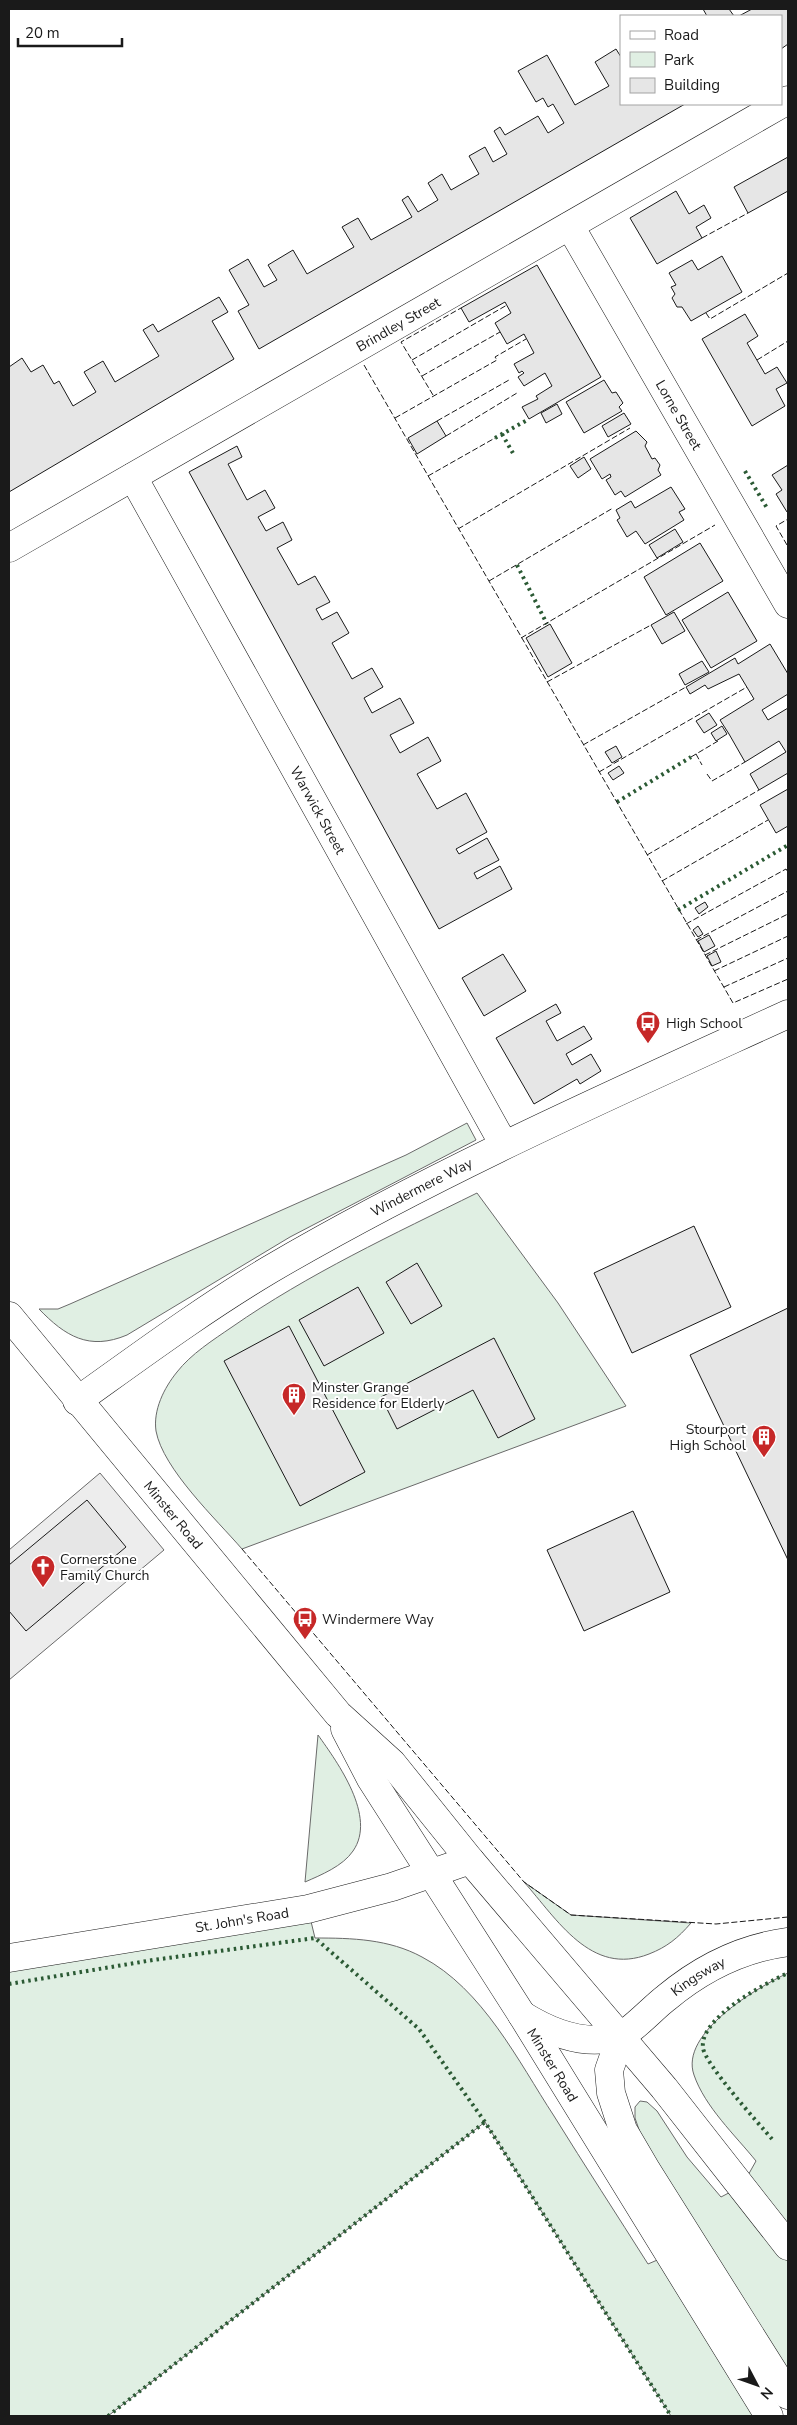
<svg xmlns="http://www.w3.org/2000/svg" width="797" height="2425" viewBox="0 0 797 2425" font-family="'Nunito Sans',sans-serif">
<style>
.green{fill:#e0efe3;stroke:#6a6a6a}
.parking{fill:#ededed;stroke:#6a6a6a}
.building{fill:#e6e6e6;stroke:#1a1a1a}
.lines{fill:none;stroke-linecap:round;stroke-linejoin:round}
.minor-casing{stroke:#1a1a1a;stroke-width:29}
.primary-casing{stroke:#1a1a1a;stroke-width:29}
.minor{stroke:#fff;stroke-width:28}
.primary{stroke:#fff;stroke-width:28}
.hedge{stroke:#2b5a34;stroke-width:4;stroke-dasharray:2.5 4;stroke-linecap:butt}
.fence{stroke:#1a1a1a;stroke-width:1;stroke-dasharray:6 2.5;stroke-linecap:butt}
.labels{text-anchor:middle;stroke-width:4;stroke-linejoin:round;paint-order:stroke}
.street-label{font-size:14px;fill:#1a1a1a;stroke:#fff}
.poi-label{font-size:14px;fill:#1a1a1a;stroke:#fff;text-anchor:start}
</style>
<rect width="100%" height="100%" fill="#fff"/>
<g class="green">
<path d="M467,1123l9,17 -186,97 -163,98c-38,16 -62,1 -88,-26h19l12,-5 336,-149z"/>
<path d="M477,1193l81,110 68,103 -384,143c-26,-30 -79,-80 -86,-118 -3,-21 8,-43 21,-59 14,-18 36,-32 55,-45 76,-53 162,-93 245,-134z"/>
<path d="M318,1735c20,28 59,82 35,116 -10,15 -32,24 -48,31z"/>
<path d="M524,1882l47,33 120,8c-13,15 -24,24 -42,31 -58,23 -92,-35 -125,-72z"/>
<path d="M308,1909l7,29c37,0 74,1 107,19 61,32 96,104 132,159 31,50 63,99 94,148l21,-9 100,161h-98l-186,-294 -377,294h-99v-458z"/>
<path d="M788,1973v422l-142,-245 -11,-32v-11l5,-6 7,1 10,9 30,46 34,40 21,-11 14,-25c-21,-26 -51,-54 -62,-86 -15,-42 64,-88 94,-102z"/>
</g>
<polygon class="parking" points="100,1473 164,1550 9,1680 9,1550"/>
<g class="building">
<polygon points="703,9 729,9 734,16 707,16"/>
<polygon points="752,9 788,9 788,44 781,49 781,16 739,16"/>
<polygon points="616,49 621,57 621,104 685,104 259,349 238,311 249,305 229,270 248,259 264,287 277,280 268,265 293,250 307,274 354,247 342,227 358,218 371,240 412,217 402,200 408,196 418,212 438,200 428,183 442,174 451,190 479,174 469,156 485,147 493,162 507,154 494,131 500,127 505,135 538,116 548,133 564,123 553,104 548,107 543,98 536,102 518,71 547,55 575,105 609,86 595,62"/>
<polygon points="788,157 788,191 748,213 734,187"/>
<polygon points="676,191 689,214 704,205 711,218 696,227 702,238 657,264 630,218"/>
<polygon points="722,256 742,292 691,321 682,307 677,307 672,298 675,294 671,287 676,285 669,273 692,260 698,270"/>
<polygon points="537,265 601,377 529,419 522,407 538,399 536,396 552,386 545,373 524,386 518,377 524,373 522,371 519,373 514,364 534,353 524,334 507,344 495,323 511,313 505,302 469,322 461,308"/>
<polygon points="219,297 228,312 212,321 234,359 9,492 9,367 22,358 31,372 43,365 54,384 59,381 73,406 96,392 84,372 103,361 115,382 159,356 143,330 153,324 158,332"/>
<polygon points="745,314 758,336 747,343 765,374 777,367 787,383 776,389 785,406 752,426 702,339"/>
<polygon points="604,380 612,393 616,392 623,403 619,407 622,411 584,433 566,402"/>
<polygon points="557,404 562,414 546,423 541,413"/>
<polygon points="624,413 631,424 608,437 602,426"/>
<polygon points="437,421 446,436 417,454 408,438"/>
<polygon points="636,431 647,442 645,446 652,459 655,458 660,465 658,470 661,475 625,497 621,491 615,495 606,480 611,477 610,474 602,479 590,459"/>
<polygon points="237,446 242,457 228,464 247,500 265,490 275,508 258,517 266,531 283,522 292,540 277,548 298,585 315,576 330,602 316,609 322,620 337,612 349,633 332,643 352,679 372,668 383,687 364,698 372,713 400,698 414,723 390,735 400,753 428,737 441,761 417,774 437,809 466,793 487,832 456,849 459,854 487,838 499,860 474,873 477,879 500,866 512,889 439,929 189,472"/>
<polygon points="584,457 591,469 578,478 570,466"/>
<polygon points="788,465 788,511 787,512 776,494 782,490 772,475"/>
<polygon points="671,487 685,509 679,512 684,520 645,544 636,531 627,537 617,520 620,518 616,510 631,501 635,508"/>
<polygon points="675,529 683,542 657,558 649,545"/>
<polygon points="700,543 723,581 666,615 644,577"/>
<polygon points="728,592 757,641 711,668 682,620"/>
<polygon points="674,612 685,631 662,644 651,625"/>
<polygon points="550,624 572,663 548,677 526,638"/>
<polygon points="770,644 788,674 788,694 762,710 768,720 788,708 788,773 759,790 750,774 786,752 779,741 745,762 729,734 720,720 754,699 739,674 708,689 705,685 690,694 686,687 735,658 738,664"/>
<polygon points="702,661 709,672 685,685 679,674"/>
<polygon points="709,713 717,725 704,733 696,721"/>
<polygon points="722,726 727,734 716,741 711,733"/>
<polygon points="616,746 622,757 612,763 605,752"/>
<polygon points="619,766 624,773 613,780 608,773"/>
<polygon points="788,789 788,826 776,833 760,805"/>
<polygon points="705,902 708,907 699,914 695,908"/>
<polygon points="698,926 703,934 698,937 693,930"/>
<polygon points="709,935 715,946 704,952 698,941"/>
<polygon points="716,951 721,962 712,966 707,956"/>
<polygon points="503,954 526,991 484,1016 462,978"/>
<polygon points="556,1004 561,1013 546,1021 557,1041 584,1026 592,1039 566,1054 572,1065 591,1054 601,1071 580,1084 577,1079 534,1104 496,1038"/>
<polygon points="694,1226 731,1307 632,1353 594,1273"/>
<polygon points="417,1263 442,1306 411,1324 386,1282"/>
<polygon points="358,1287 384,1333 324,1366 299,1320"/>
<polygon points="788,1308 788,1560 690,1355"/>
<polygon points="289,1326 365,1472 300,1506 224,1361"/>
<polygon points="494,1338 535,1419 498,1438 473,1390 397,1429 381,1397"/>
<polygon points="87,1500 126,1547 26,1631 9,1611 9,1565"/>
<polygon points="633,1511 670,1592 584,1631 547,1550"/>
</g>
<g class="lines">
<defs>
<g id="minor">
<path id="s1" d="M570,226l218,378"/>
<path id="s2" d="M133,477l371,668"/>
<path id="s3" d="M9,548l779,-448"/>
<path id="s4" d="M77,1401c63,-45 125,-91 192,-131 167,-98 344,-176 519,-256"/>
<path id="s5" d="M9,1958l299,-49 84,-22 78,-27"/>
<path id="s6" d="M522,2015c29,18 63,32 97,21 11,-3 36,-30 47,-38 36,-30 76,-50 122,-56"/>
<polyline points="621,2036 609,2070 611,2093 623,2130 647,2171 788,2395"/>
</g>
<g id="primary">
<path id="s7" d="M9,1316l329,398 54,49 78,97 194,228 124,158"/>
<path id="s8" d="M345,1729l26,50 151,236 247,401"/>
</g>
</defs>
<use href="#minor" class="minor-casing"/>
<use href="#primary" class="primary-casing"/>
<use href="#minor" class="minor"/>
<use href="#primary" class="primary"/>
<g class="hedge">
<polyline points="502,434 514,455"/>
<polyline points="495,438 529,419"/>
<polyline points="745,471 767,508"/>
<polyline points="517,565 547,624"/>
<polyline points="617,802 691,757"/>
<polyline points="678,910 788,845"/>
<polyline points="9,1984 153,1960 315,1938 419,2029 485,2122 671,2416"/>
<path d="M772,2139c-13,-15 -67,-75 -69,-91 -4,-30 61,-64 85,-75"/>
<polyline points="108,2416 485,2122"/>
</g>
<g class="fence">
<polyline points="702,238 748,213"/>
<polyline points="706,313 710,319 788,273"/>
<polyline points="412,360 507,305"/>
<polyline points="757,360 788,341"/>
<polyline points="364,365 733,1003 788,979"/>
<polyline points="422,376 500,332"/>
<polyline points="433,395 401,342 461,308"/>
<polyline points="395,418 497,360 495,357 526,339"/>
<polyline points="437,421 509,380"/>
<polyline points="446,436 517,393"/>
<polyline points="428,476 495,438"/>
<polyline points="458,529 630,428"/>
<polyline points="787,545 776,526 788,519"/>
<polyline points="489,581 613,508"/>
<polyline points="521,638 715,525"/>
<polyline points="547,682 651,625"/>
<polyline points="583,745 686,687"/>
<polyline points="696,754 702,765"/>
<polyline points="691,757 718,741"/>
<polyline points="599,772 747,687"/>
<polyline points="707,774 712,781 745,762"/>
<polyline points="647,855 759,790"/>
<polyline points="662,881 768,820"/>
<polyline points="686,924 786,869 788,872"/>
<polyline points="696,940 788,891"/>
<polyline points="705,955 788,914"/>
<polyline points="714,971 788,936"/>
<polyline points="724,987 788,958"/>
<polyline points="242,1549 524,1882 571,1915 716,1924 788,1917"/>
</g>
</g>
<defs>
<symbol id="bus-pin" viewBox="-11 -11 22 30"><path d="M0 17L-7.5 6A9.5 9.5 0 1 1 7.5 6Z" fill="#c62828" stroke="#fff"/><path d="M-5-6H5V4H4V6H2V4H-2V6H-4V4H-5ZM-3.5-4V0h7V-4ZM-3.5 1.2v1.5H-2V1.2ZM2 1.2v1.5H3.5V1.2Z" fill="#fff"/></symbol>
<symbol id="building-pin" viewBox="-11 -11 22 30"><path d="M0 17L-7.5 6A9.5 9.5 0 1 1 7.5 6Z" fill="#c62828" stroke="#fff"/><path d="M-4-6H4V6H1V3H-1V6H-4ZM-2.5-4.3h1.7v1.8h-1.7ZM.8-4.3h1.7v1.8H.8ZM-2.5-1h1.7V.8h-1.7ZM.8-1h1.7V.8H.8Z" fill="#fff"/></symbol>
<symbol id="church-pin" viewBox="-11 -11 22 30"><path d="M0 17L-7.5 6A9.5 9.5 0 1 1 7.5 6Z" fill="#c62828" stroke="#fff"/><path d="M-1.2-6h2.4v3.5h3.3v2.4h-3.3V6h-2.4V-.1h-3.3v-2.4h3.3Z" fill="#fff"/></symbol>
</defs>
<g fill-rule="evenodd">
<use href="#bus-pin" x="634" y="1009" width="28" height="38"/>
<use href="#building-pin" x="280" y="1381" width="28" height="38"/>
<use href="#building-pin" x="750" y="1423" width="28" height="38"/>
<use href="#church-pin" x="29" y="1553" width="28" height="38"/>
<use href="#bus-pin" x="291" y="1605" width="28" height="38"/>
</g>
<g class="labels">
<g class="street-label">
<text dy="5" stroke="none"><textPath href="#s3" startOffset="449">Brindley Street</textPath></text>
<text dy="5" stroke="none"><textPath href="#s1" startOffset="218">Lorne Street</textPath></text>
<text dy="5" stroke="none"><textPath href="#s2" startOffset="381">Warwick Street</textPath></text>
<text dy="5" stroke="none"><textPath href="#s4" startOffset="406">Windermere Way</textPath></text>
<text dy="5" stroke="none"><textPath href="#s7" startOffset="258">Minster Road</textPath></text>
<text dy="5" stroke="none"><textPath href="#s5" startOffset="236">St. John's Road</textPath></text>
<text dy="5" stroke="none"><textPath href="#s6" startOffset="202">Kingsway</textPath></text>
<text dy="5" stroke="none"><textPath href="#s8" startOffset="395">Minster Road</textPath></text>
</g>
<g class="poi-label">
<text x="666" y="1028">High School</text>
<text x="312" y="1392">Minster Grange<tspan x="312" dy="16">Residence for Elderly</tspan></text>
<text x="746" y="1434" text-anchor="end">Stourport<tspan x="746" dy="16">High School</tspan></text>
<text x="60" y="1564">Cornerstone<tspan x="60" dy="16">Family Church</tspan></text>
<text x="322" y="1624">Windermere Way</text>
</g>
</g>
<rect width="797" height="2425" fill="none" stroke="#1a1a1a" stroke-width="20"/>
<rect x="620" y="15" width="162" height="90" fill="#ffffff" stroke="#a3a3a3"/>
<rect x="630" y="31" width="25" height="8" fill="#ffffff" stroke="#a3a3a3"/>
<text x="664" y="40" font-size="15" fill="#1a1a1a">Road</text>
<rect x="630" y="52" width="25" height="15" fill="#e0efe3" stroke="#a3a3a3"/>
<text x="664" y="65" font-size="15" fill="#1a1a1a">Park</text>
<rect x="630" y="78" width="25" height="15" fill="#e6e6e6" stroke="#a3a3a3"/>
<text x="664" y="90" font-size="15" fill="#1a1a1a">Building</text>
<g transform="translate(757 2385) rotate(131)" stroke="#ffffff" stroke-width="4" paint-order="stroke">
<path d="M0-4L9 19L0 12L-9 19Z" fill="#1a1a1a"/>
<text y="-8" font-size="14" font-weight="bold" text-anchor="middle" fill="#1a1a1a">N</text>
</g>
<path d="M18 38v8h104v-8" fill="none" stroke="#1a1a1a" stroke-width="2.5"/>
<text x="25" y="38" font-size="15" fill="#1a1a1a" stroke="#ffffff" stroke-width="4" paint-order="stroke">20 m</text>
</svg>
